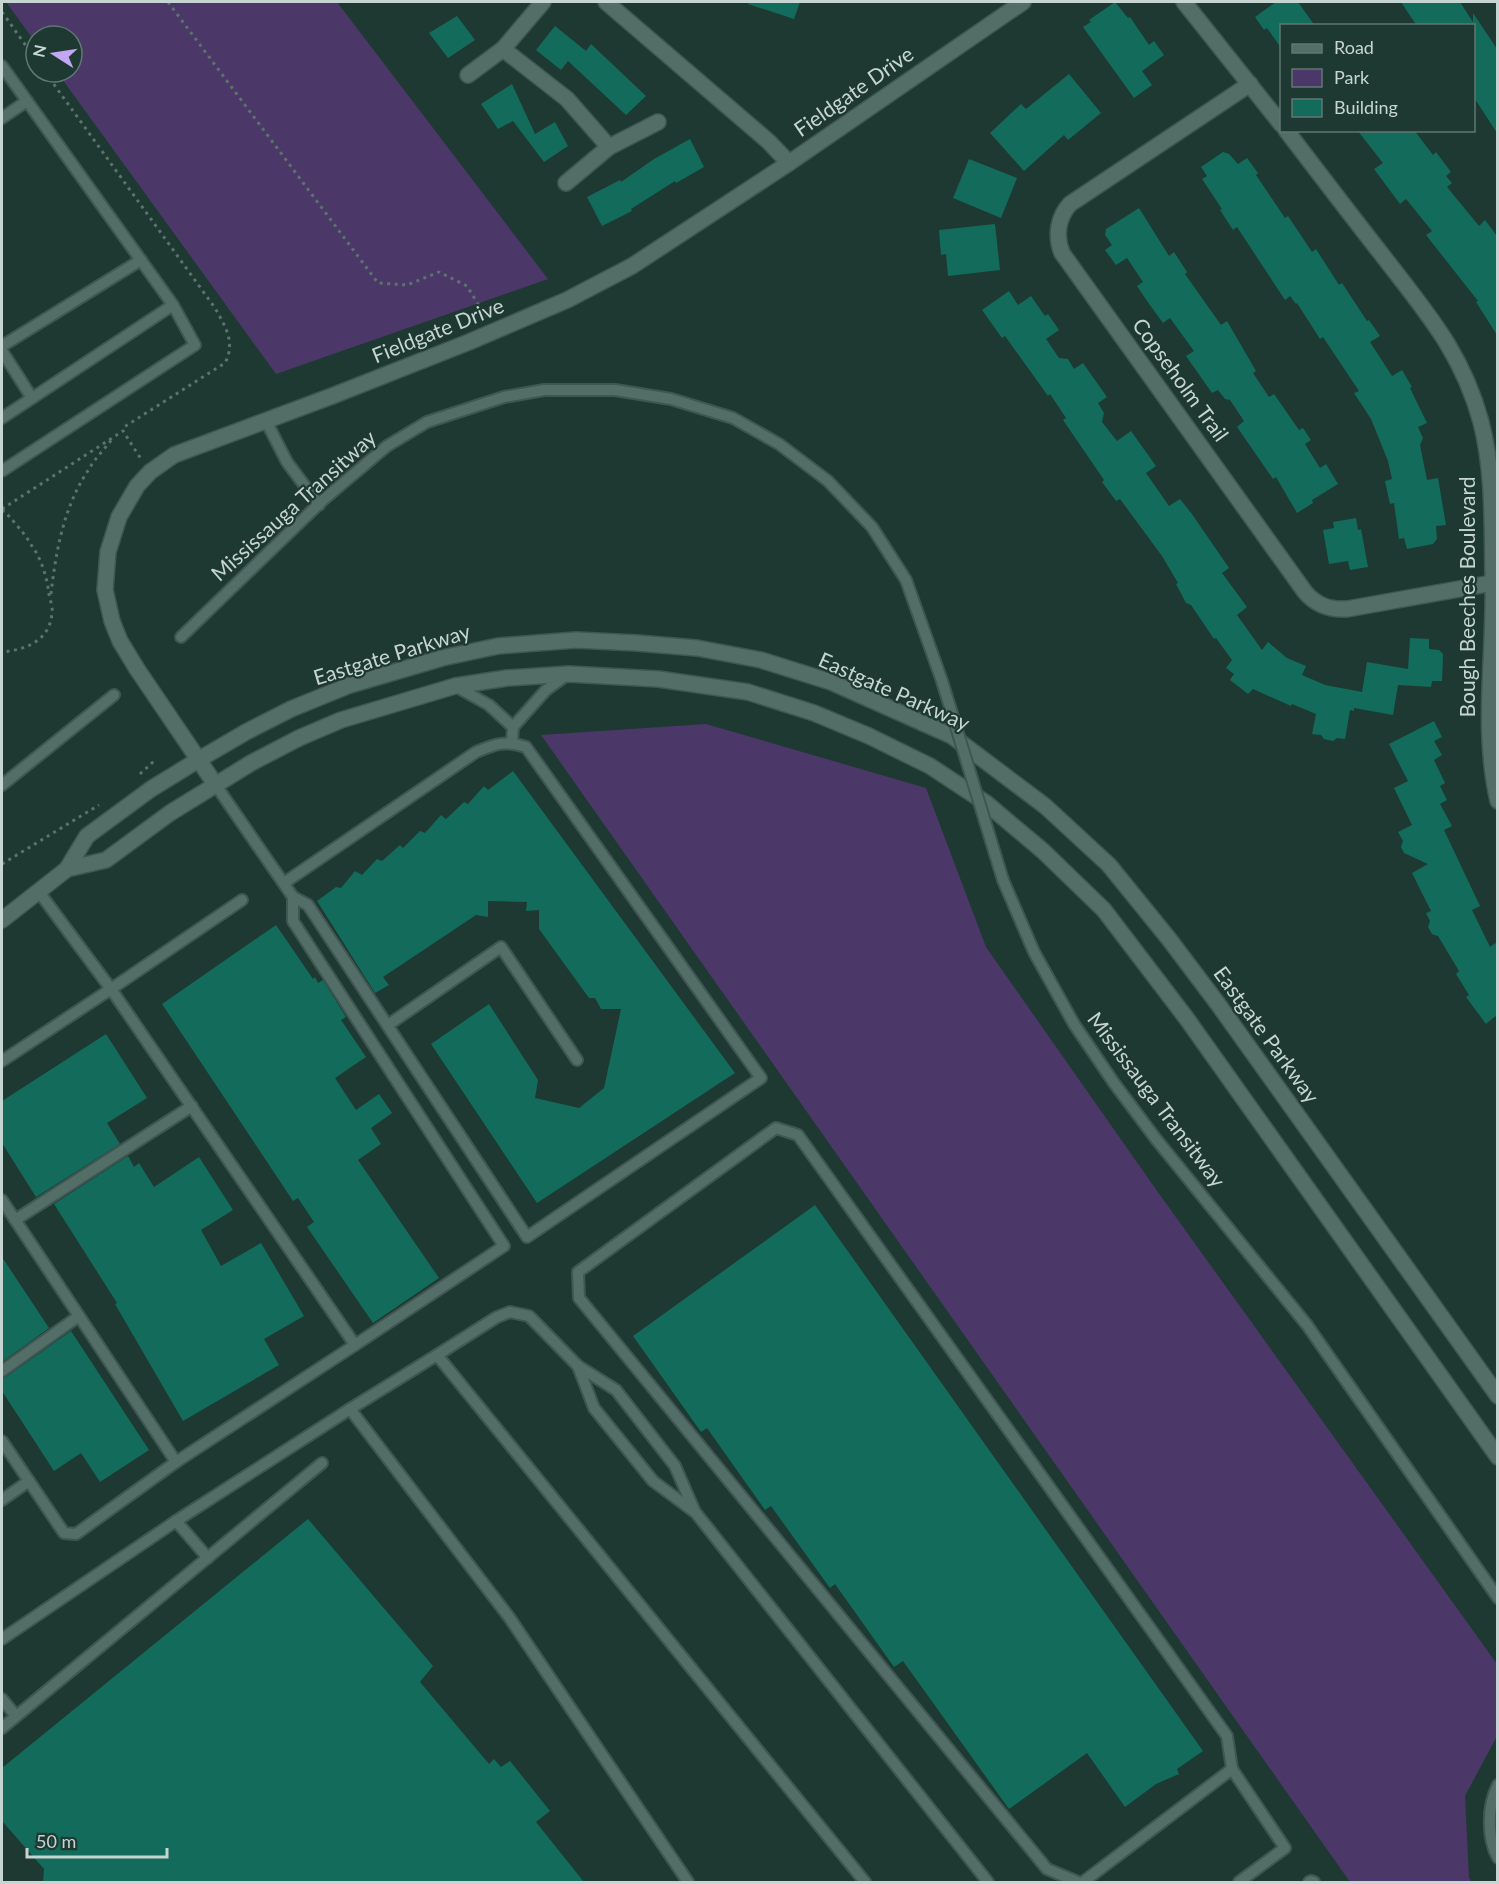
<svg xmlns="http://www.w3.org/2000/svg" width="1499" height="1884" viewBox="0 0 1499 1884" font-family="Lato,sans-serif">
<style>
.green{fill:#4b3868}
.building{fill:#136b5b}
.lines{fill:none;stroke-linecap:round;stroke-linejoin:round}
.lane-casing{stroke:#3f5651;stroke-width:14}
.street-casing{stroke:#3f5651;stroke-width:18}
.secondary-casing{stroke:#3f5651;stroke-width:18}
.path{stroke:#5c726c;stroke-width:3;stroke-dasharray:3 4.5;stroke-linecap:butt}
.lane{stroke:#536e67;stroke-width:10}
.street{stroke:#536e67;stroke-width:15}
.secondary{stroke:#536e67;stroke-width:15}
.lane-bridge-casing{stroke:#3f5651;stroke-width:14;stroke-linecap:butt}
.lane-bridge{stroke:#536e67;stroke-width:10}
.labels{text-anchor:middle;stroke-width:4.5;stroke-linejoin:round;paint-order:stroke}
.street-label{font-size:21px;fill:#c6d5d1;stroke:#1e3932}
</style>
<rect width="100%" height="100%" fill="#1e3932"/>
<g class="green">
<polygon points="6,2 337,2 548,279 276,374 57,72 72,72 72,36 36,36 36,43"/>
<polygon points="706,724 926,788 986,947 1155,1188 1497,1664 1497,1736 1465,1796 1469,1878 1472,1882 1350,1882 541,735"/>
</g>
<g class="building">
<polygon points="749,2 800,2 794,19 748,4"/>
<polygon points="1115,2 1128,18 1130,17 1149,45 1154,41 1164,55 1142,71 1152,85 1134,98 1083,27 1091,22 1089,20"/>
<polygon points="1276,2 1298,2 1315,26 1281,26 1281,48 1267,28 1264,30 1255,17"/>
<polygon points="1401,2 1460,2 1473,22 1473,13 1497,49 1497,133 1473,96 1473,26 1417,26"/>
<polygon points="457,16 475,40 448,58 429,33"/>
<polygon points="555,26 586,51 591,44 646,96 626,115 568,61 561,70 536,50"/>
<polygon points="1069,74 1101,113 1068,140 1064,135 1024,171 990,133 1021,104 1026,109"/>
<polygon points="512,84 535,134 555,122 568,146 544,162 513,121 498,129 481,104"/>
<polygon points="1357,130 1414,130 1433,155 1436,152 1451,172 1446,176 1452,183 1447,187 1479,226 1485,220 1497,236 1497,335 1476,302 1478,301 1426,235 1432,231 1406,199 1400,204 1374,169 1383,163"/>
<polygon points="690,139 704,167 676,183 675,181 631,209 632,211 602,226 587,197 620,180 621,182 654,159"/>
<polygon points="1223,152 1229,154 1238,164 1247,158 1258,173 1256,175 1285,218 1288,216 1312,252 1316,249 1339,285 1342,283 1367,321 1369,320 1380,336 1370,342 1392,376 1402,370 1412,387 1410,388 1427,423 1418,427 1423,438 1420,445 1427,480 1438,478 1446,525 1436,526 1437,539 1433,544 1407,549 1404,538 1399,539 1394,503 1390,504 1385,481 1392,479 1388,461 1371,419 1354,393 1359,391 1323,337 1320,339 1297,303 1296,304 1290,296 1285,300 1237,227 1233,230 1220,210 1222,209 1202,179 1207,176 1201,167"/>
<polygon points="969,159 1017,178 1001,218 953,198"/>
<polygon points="1139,208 1169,256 1174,252 1187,272 1185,274 1221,325 1227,321 1256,371 1253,373 1269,397 1274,394 1299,430 1303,428 1311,440 1305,444 1320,468 1326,464 1338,484 1312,500 1313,503 1297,513 1276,477 1273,479 1237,427 1244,421 1230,400 1225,399 1218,390 1212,393 1186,356 1194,351 1170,318 1163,323 1147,301 1137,286 1143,282 1127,258 1116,265 1105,250 1112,245 1105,235 1106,229"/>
<polygon points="995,224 1000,270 948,276 946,254 941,255 939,230"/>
<polygon points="1009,291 1018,305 1031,296 1045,316 1048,314 1059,330 1046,339 1059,358 1068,359 1074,369 1083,363 1107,397 1098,403 1104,413 1102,422 1117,441 1131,431 1156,466 1146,473 1169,506 1180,499 1192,514 1229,568 1222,573 1247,607 1237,615 1262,650 1268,642 1287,658 1306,666 1302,675 1325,685 1362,692 1367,662 1408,669 1410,638 1429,639 1429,649 1439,650 1443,654 1442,681 1432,681 1431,687 1398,685 1393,715 1354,708 1354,711 1350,710 1345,739 1337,738 1333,741 1324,739 1321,735 1312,734 1316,714 1292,704 1291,706 1253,689 1248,694 1230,680 1234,674 1226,668 1232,660 1216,638 1214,639 1191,605 1186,603 1176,584 1178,583 1162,556 1120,499 1116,501 1102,482 1104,480 1063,420 1066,418 1050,394 1048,396 1005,336 1002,338 982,310"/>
<polygon points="1356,518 1358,530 1361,529 1368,567 1350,570 1348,561 1329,564 1323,530 1334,528 1333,522"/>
<polygon points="1434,721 1442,737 1434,741 1442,755 1434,760 1445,783 1440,786 1447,800 1440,804 1452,826 1444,830 1480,906 1472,910 1490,947 1497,942 1497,1015 1486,1024 1466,997 1469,995 1456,974 1459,971 1438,936 1432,934 1428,927 1430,921 1426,913 1431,911 1412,873 1428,864 1404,853 1401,847 1403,841 1398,832 1412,825 1394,788 1408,781 1389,744"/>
<polygon points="513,771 735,1073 537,1203 431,1044 489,1004 538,1080 535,1098 579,1108 604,1088 621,1009 601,1009 595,998 589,998 539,929 539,910 526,911 527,902 488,901 488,917 476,915 383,977 389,985 375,993 317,901 336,887 341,888 355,871 362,875 377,859 382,861 400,845 403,848 420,831 425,833 441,815 446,819 464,802 468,804 484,786 488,790"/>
<polygon points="276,925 313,979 315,977 318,983 323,980 346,1017 341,1020 366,1057 335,1078 356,1110 379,1094 392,1113 371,1128 381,1144 358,1160 439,1278 373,1323 307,1227 314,1222 298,1198 293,1201 162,1004"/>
<polygon points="106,1034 147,1098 107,1123 120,1144 36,1197 2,1143 2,1101"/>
<polygon points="128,1156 134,1167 139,1163 154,1187 199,1157 233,1210 201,1230 221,1266 261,1243 304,1316 264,1339 279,1365 183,1421 115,1304 117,1303 54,1204"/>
<polygon points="815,1205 1203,1751 1177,1769 1179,1774 1156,1784 1125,1807 1087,1753 1009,1809 903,1661 894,1667 835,1584 830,1588 771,1506 765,1510 707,1428 701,1432 633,1336"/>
<polygon points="2,1257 49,1328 2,1362"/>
<polygon points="71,1331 149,1450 100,1482 81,1453 54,1471 2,1391 2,1378 6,1377"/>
<polygon points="308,1519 433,1666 420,1682 489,1764 494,1759 501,1767 510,1761 550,1811 536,1822 584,1882 43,1882 44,1869 2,1821 2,1768"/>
</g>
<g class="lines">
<defs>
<g id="lane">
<polyline points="2,66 173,305 2,418"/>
<polyline points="2,118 27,101"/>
<polyline points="2,346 141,260"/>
<polyline points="2,351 32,398"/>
<polyline points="266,421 287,462 319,505"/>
<polyline points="2,471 195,345 173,305"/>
<polyline points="181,637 323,500 387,446 427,422 504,397 544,390 615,390 671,399 733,418 779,444 828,481 872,527 906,580 942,681"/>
<polyline points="455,686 489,705 513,727"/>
<polyline points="512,742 513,727 546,690 568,674"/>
<polyline points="215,784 293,897 293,921 504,1246 355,1345"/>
<polyline points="2,785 114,695"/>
<polyline points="1003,880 1034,952 1074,1024 1114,1083 1156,1139 1307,1325 1498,1598"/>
<path d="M284,883l192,-131c19,-8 29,-12 50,-5l235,331 -234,159 -219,-332 -15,-8"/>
<polyline points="388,1025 501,947 577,1060"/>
<polyline points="2,1061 111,989 39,892"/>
<polyline points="2,1200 176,1462 76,1534 64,1533 2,1441"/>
<polyline points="15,1220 192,1106"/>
<polyline points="437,1355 497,1317 510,1312 529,1316 578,1366 616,1390 675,1466 695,1512"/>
<polyline points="578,1366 594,1408 653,1481 696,1513 988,1882"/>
<polyline points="2,1371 79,1316"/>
<polyline points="350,1409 437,1355 865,1882"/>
<polyline points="176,1462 355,1345 111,989 242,900"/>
<polyline points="2,1500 29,1481"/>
<polyline points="176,1521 208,1558"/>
<polyline points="2,1639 176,1521 350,1409 509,1617 688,1882"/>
<polyline points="2,1699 16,1716"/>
<polyline points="2,1728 322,1463"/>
<polyline points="1232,1769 1285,1848 1239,1882"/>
<path d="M1498,1785c-11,21 -11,53 0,73"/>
<polyline points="1078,1882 1047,1869 579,1298 578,1272 776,1128 798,1135 1227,1736 1232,1769 1083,1882"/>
<polyline points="1309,1882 1311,1881 1314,1882"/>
</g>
<g id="street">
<polyline points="606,2 769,142 789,163"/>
<polyline points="1184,2 1282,125"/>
<polyline points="503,49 567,99 609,147"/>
<polyline points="468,75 503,49 543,2"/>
<path d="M1250,84l-180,120c-12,13 -15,32 -8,49l243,339c11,13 24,18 42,17l151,-27"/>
<path d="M1286,130c32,42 64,84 97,126 43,56 79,96 98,166 13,50 11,106 12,158 2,74 -12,148 5,221"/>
<polyline points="566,183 609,147 658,122"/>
</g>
<g id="secondary">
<polyline points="215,784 137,669 120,641 112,621 105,590 108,552 119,517 137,486 150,472 174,455 332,396 469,342 567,300 632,266 789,163 1023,2"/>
<polyline points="67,869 106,860 170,813 251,763 299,738 341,720 455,686 507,678 569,674 658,679 748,692 814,713 869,736 930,766 986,803 1043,851 1104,910 1187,1019 1498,1457"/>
<polyline points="2,920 67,869 87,836 151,789 198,760 246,732 291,709 350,685 442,658 498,646 576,640 637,643 697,648 761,660 831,682 952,736 1045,806 1109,865 1169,939 1218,1004 1498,1396"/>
</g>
</defs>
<use href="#lane" class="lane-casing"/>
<use href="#street" class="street-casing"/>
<use href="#secondary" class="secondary-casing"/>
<g class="path">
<polyline points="168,2 378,283 407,285 439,272 467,286 486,317"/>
<polyline points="2,12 36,60"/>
<path d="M45,72l170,236c10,18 21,34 10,55l-101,64 -1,4"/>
<polyline points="2,509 123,431 141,459"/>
<path d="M2,510l4,3c9,10 19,21 26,33 10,14 15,32 17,48 1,6 4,13 3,19 -2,28 -27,37 -50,39"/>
<path d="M51,594c5,-44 13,-88 38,-125 6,-11 16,-20 23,-30"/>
<polyline points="140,774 154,761"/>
<polyline points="2,864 99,805"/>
</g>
<use href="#lane" class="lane"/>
<use href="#street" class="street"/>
<use href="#secondary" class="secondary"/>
<defs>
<polyline id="lane-bridge" points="942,681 1003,880"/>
</defs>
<use href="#lane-bridge" class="lane-bridge-casing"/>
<use href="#lane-bridge" class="lane-bridge"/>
</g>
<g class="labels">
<g class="street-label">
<text transform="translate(854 92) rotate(-35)" y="7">Fieldgate Drive</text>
<text transform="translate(438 331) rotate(-22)" y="7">Fieldgate Drive</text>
<text transform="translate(1180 380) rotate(54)" y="7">Copseholm Trail</text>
<text transform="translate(294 506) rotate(-42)" y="7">Mississauga Transitway</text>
<text transform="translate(1468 597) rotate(-90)" y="7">Bough Beeches Boulevard</text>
<text transform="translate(392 655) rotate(-17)" y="7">Eastgate Parkway</text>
<text transform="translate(894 692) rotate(24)" y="7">Eastgate Parkway</text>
<text transform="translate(1266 1035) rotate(54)" y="7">Eastgate Parkway</text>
<text transform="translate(1156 1100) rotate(53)" y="7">Mississauga Transitway</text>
</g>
</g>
<rect width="1499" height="1884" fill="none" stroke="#c6d5d1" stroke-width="6"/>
<rect x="1280" y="24" width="195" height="108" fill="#1e3932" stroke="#617772" stroke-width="1.5"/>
<rect x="1292" y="44" width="30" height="9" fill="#536e67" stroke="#617772" stroke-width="1.5"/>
<text x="1334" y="54" font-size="18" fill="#c6d5d1">Road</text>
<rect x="1292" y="69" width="30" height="18" fill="#4b3868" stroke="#617772" stroke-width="1.5"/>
<text x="1334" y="84" font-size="18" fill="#c6d5d1">Park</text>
<rect x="1292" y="99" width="30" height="18" fill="#136b5b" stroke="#617772" stroke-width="1.5"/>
<text x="1334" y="114" font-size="18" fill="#c6d5d1">Building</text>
<g transform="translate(54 54) rotate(282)"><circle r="28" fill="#1e3932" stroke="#617772" stroke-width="1.5"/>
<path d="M0-4.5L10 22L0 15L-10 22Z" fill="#c3a7f2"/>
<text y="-9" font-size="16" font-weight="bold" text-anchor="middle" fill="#c6d5d1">N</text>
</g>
<path d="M27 1848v9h140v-9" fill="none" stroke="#c6d5d1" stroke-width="3"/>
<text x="36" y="1848" font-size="18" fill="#c6d5d1" stroke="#1e3932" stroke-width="4.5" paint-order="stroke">50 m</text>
</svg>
